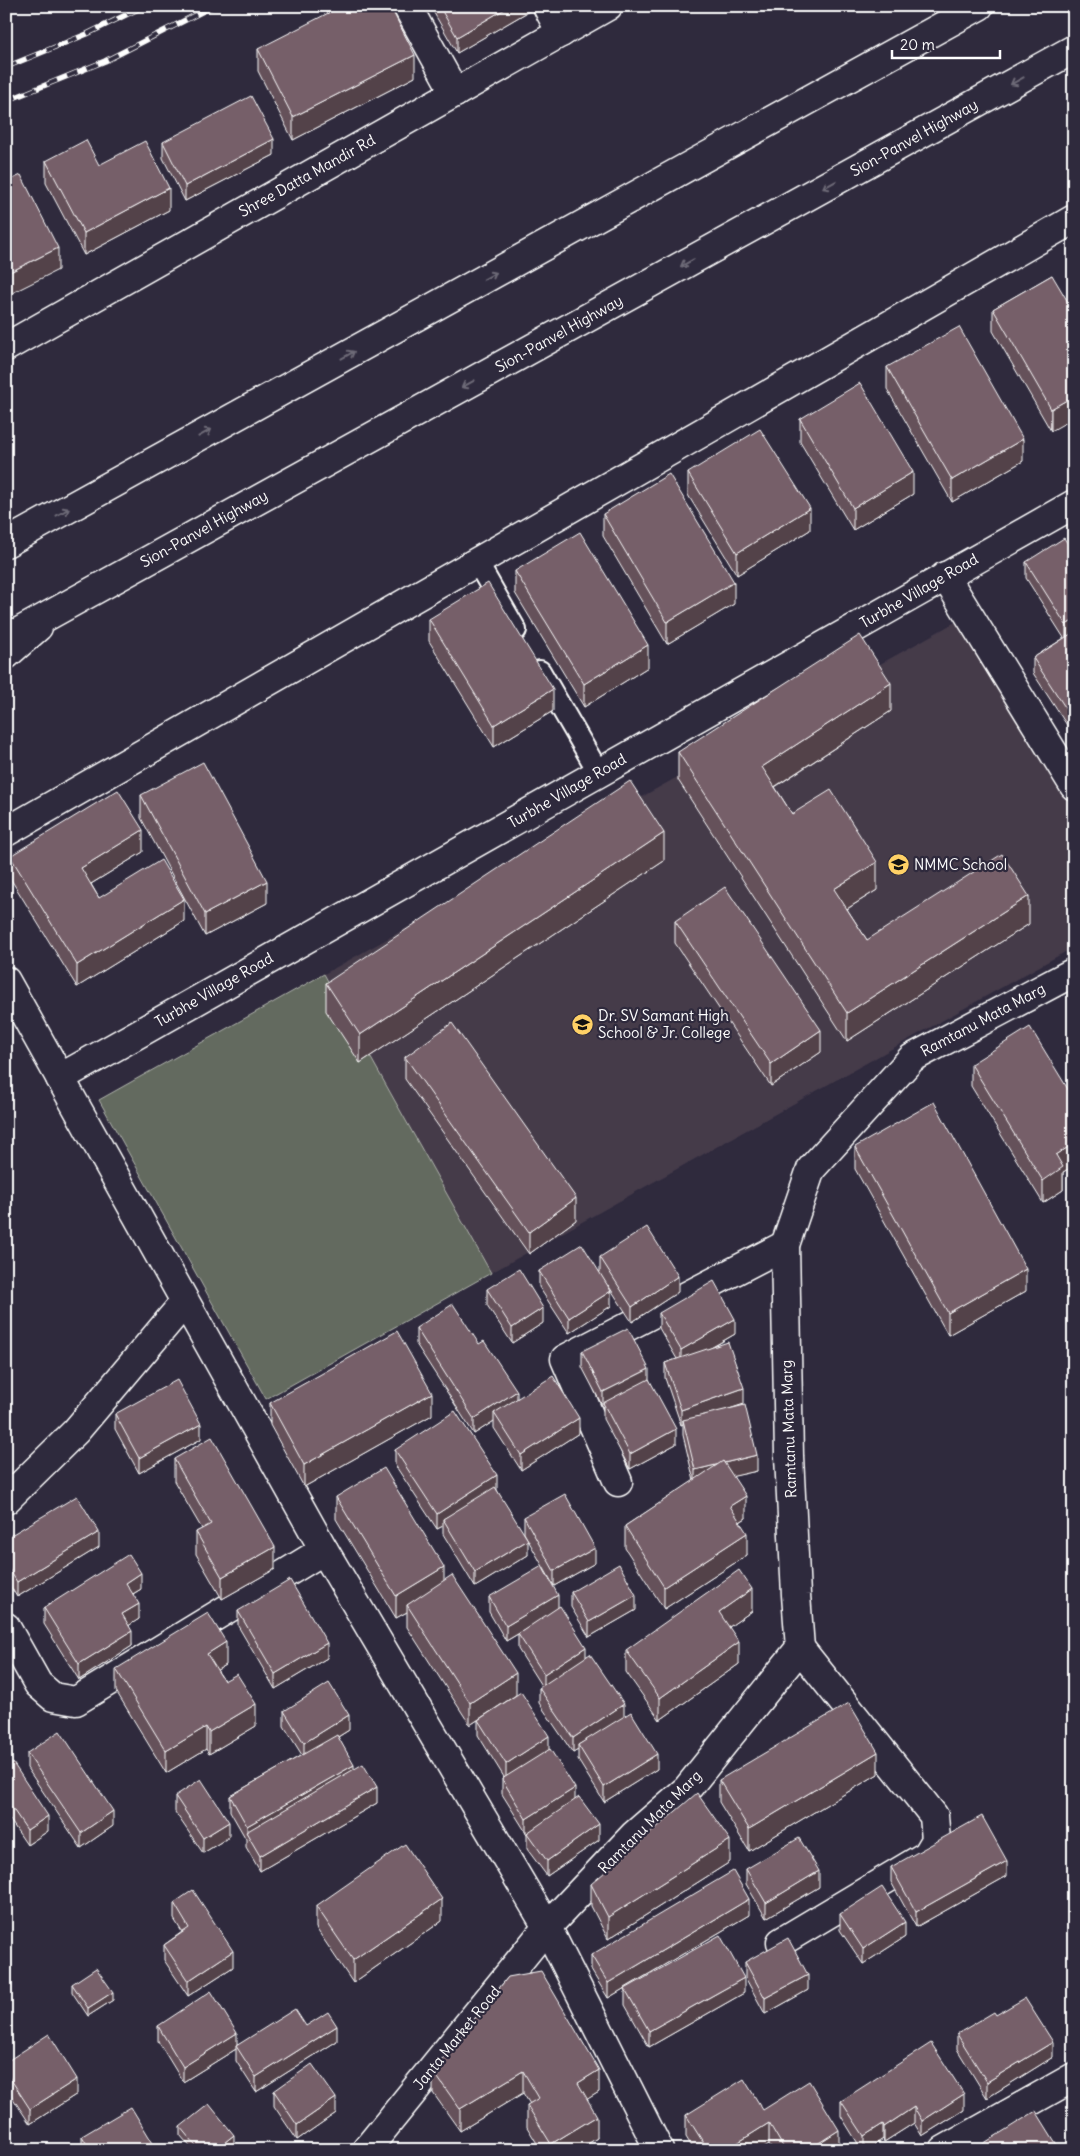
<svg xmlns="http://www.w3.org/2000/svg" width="1080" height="2156" viewBox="0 0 1080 2156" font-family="Delius,sans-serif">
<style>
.built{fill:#443a4a}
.green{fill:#636b5e;stroke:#b1b5ae}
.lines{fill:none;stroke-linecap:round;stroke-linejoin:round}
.lane-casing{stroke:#fff;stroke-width:24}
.street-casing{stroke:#fff;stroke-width:31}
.primary-casing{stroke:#fff;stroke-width:31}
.highway-casing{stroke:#fff;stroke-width:31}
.lane{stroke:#2f2a3d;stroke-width:20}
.street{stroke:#2f2a3d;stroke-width:28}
.primary{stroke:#2f2a3d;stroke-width:28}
.highway{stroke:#2f2a3d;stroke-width:28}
.rail-casing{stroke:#fff;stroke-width:5.5}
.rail{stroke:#2f2a3d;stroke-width:4;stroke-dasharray:11;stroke-linecap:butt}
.wall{fill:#65515a;stroke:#fff}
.shaded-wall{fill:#53424a;stroke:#fff}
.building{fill:#765e69;stroke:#fff}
.oneway{stroke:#6d6a77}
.labels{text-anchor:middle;stroke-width:4.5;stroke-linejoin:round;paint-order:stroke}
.street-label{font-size:15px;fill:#fff;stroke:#2f2a3d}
.poi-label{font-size:15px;fill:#fff;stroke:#2f2a3d;text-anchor:start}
</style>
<rect width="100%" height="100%" fill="#2f2a3d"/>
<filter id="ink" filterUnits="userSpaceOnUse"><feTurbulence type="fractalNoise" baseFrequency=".02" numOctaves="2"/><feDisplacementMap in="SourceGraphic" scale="10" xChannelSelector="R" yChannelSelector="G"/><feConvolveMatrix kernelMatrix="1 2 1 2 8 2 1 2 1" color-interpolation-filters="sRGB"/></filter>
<g filter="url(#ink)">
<polygon class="built" points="977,610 1074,784 1074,947 491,1273 324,974"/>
<polygon class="green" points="324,974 491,1273 266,1399 99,1100"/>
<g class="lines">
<defs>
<g id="lane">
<polyline points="477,562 516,630"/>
<polyline points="540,671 599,773"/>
</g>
<g id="street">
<polyline points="407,6 455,93"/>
<polyline points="547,6 561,33"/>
<polyline points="6,347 608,6"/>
<polyline points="945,576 1074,786"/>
<polyline points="6,832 1074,219"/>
<polyline points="6,981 324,1550 547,1927 659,2150"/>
<polyline points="60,1078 1074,504"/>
<polyline points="618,1482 565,1359 785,1245"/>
<polyline points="6,1500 76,1431 184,1303"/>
<polyline points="6,1627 38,1684 53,1697 76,1701 324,1550"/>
<polyline points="781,1942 927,1855 936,1840 934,1816 800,1648"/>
<polyline points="366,2150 547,1927 634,1835 687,1789 800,1648 796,1595 789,1456 785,1245 811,1169 912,1058 1074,972"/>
<polyline points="944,2150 1074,2077"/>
</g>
<polyline id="primary" points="6,655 38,627"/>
<g id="highway">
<polyline points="6,543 979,6"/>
<polyline points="6,639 1074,49"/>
</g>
</defs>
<use href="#lane" class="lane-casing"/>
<use href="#street" class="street-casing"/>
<use href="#primary" class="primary-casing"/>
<use href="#highway" class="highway-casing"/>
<use href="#lane" class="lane"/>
<use href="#street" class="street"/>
<use href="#primary" class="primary"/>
<use href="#highway" class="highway"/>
<defs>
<g id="rail">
<polyline points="6,67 87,34 144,6"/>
<polyline points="6,101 105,61 213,6"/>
</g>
</defs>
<use href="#rail" class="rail-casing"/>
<use href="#rail" class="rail"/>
</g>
<g class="wall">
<polygon points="430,6 536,6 536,7 457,53"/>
<polygon points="258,49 415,77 293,140 258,71"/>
<polygon points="163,142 274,155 185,201 163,158"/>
<polygon points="46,161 99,165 169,210 84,255 46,183"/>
<polygon points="1052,275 1051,431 993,331 993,309"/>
<polygon points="887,367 1023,461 952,502 887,389"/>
<polygon points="800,419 913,494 853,530 800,442"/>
<polygon points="688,473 810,530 737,575 688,495"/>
<polygon points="603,514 734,604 667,644 603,536"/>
<polygon points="1074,553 1074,736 1033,673 1033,658 1064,638 1026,578 1026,562"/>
<polygon points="515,571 648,667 584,707 515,593"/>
<polygon points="429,619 553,711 494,747 429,641"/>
<polygon points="891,711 775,787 792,814 877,890 847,909 867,940 1029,924 847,1041 678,780 678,752"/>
<polygon points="141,795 267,903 205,936 141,818"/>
<polygon points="143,852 91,884 99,898 184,921 77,987 10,878 10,856"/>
<polygon points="664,861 360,1063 326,1011 326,983"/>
<polygon points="675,921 821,1052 771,1086 675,943"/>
<polygon points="405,1057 576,1220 529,1254 405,1079"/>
<polygon points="971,1064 1074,1099 1074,1174 1070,1168 1063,1172 1063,1190 1043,1203 971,1086"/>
<polygon points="855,1147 1026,1291 948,1335 855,1169"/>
<polygon points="600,1257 678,1292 632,1322 608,1285 611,1306 569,1333 539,1287 539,1271 600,1272"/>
<polygon points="487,1289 543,1323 512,1343 487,1305"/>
<polygon points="659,1313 735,1334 713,1347 744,1404 728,1409 757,1471 733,1476 746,1518 740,1522 747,1555 664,1609 625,1548 625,1526 694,1481 683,1435 683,1424 681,1425 665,1378 665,1363 677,1359 659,1328"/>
<polygon points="416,1328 479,1344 517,1399 579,1433 521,1470 494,1428 494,1421 474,1434 416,1344"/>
<polygon points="582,1351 649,1379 676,1444 630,1469 603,1419 603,1407 582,1367"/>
<polygon points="270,1403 432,1415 304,1487 270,1425"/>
<polygon points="115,1414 201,1439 139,1473 115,1429"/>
<polygon points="395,1450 497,1490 528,1555 475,1587 443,1534 443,1526 437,1529 395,1465"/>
<polygon points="174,1459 275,1569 222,1599 196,1554 196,1532 202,1529 174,1481"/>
<polygon points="336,1497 444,1580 516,1695 470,1725 407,1627 407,1612 396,1618 336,1519"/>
<polygon points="524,1517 595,1563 554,1586 524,1533"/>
<polygon points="6,1538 99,1547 17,1597 6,1579"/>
<polygon points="141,1589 133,1594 139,1619 129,1625 132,1646 79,1680 44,1624 44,1608"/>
<polygon points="571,1592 636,1610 589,1637 571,1607"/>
<polygon points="489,1597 558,1608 586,1656 657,1769 604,1802 578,1760 578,1750 573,1753 539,1703 539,1688 542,1687 518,1649 518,1634 506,1641 489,1612"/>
<polygon points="238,1611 327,1658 275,1689 238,1626"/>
<polygon points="752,1611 729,1627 739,1664 660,1720 626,1672 626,1650"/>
<polygon points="226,1665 217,1670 256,1726 209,1754 206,1749 166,1773 116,1691 116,1669"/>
<polygon points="284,1711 349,1730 338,1737 354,1769 377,1803 260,1871 246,1847 246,1839 230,1811 230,1796 302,1755 284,1726"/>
<polygon points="478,1720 549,1749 575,1800 599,1840 547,1876 527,1849 527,1834 502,1794 502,1779 504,1777 478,1735"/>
<polygon points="27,1753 113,1826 81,1848 27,1768"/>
<polygon points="6,1767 48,1831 27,1845 6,1814"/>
<polygon points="878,1774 749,1851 719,1802 719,1780"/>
<polygon points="175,1796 229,1837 203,1853 175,1812"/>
<polygon points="730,1862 608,1939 591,1906 591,1884"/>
<polygon points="891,1867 1007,1876 916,1927 891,1882"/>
<polygon points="746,1869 819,1887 766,1918 746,1884"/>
<polygon points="174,1903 233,1967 188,1996 164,1960 164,1945 182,1932 174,1919"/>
<polygon points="316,1906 442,1921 353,1983 316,1928"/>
<polygon points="840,1914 905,1937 863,1964 840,1930"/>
<polygon points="749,1915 608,1998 591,1970 591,1955"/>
<polygon points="745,1962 808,1990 765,2014 745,1977"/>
<polygon points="508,1977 599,2092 587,2099 597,2138 578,2150 541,2150 527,2127 527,2105 530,2104 523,2093 460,2131 433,2093 433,2071"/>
<polygon points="72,1984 113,2000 88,2016 72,1992"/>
<polygon points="625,1989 744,1993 649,2047 625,2005"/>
<polygon points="996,2015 1053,2057 987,2098 957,2049 957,2034"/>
<polygon points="158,2026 237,2045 306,2026 337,2041 256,2092 236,2061 236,2049 183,2082 158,2041"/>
<polygon points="6,2062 77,2094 30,2124 6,2088"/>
<polygon points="274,2091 336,2113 297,2140 274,2106"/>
<polygon points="841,2101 964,2110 922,2136 914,2123 884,2142 883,2139 867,2150 862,2150 841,2116"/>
<polygon points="763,2110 839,2150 772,2150 769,2145 761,2150 694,2150 686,2137 686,2115"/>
<polygon points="180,2127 234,2143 226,2150 193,2150 180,2135"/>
<polygon points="82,2136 157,2150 82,2150"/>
</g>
<g class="shaded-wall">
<polygon points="510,6 536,7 457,53 457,37"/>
<polygon points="415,55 415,77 293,140 293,117"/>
<polygon points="274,139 274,155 185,201 185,186"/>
<polygon points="169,188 169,210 84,255 84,233"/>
<polygon points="58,248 58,270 6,296 6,274"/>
<polygon points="1074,396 1074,418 1051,431 1051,409"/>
<polygon points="1023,439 1023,461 952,502 952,480"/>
<polygon points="913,472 913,494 853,530 853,508"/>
<polygon points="810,508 810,530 737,575 737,553"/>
<polygon points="734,582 734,604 667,644 667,622"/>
<polygon points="1074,620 1074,635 1066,640 1066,625"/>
<polygon points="648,645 648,667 584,707 584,684"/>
<polygon points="891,683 891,711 762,795 762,767"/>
<polygon points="553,689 553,711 494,747 494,725"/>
<polygon points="143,830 143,852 81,890 81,868"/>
<polygon points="664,833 664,861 360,1063 360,1035"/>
<polygon points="877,862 877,890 834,917 834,889"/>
<polygon points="267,881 267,903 205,936 205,914"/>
<polygon points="1029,896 1029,924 847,1041 847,1013"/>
<polygon points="184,899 184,921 77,987 77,965"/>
<polygon points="821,1030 821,1052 771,1086 771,1064"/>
<polygon points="1070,1146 1070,1168 1063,1172 1063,1190 1043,1203 1043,1181 1056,1155"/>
<polygon points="576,1198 576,1220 529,1254 529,1232"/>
<polygon points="1026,1269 1026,1291 948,1335 948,1313"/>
<polygon points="678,1276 678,1292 632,1322 632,1307"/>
<polygon points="611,1291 611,1306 569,1333 569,1318"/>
<polygon points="543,1308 543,1323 512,1343 512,1328"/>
<polygon points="735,1319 735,1334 681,1365 681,1350"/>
<polygon points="649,1369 649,1385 603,1404 603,1392"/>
<polygon points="744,1388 744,1404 684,1424 683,1420 683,1424 681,1425 681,1410"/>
<polygon points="517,1391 517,1406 494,1413 494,1421 474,1434 474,1419"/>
<polygon points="432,1393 432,1415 304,1487 304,1465"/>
<polygon points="579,1418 579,1433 521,1470 521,1455"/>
<polygon points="201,1424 201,1439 139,1473 139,1458"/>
<polygon points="676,1429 676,1444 630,1469 630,1454"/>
<polygon points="757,1455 757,1471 695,1485 695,1470"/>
<polygon points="497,1475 497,1490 443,1519 443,1526 437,1529 437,1514"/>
<polygon points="746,1496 746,1518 730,1528 730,1506"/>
<polygon points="99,1532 99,1547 17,1597 17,1582"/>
<polygon points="747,1533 747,1555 664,1609 664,1587"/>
<polygon points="528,1540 528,1555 475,1587 475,1572"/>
<polygon points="275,1547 275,1569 222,1599 222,1577"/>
<polygon points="595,1548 595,1563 554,1586 554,1571"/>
<polygon points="444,1567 444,1589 407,1605 407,1612 396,1618 396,1596"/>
<polygon points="141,1573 141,1589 126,1598 126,1583"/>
<polygon points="752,1589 752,1611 719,1634 719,1612"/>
<polygon points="558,1595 558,1610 506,1641 506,1626"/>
<polygon points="636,1595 636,1610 589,1637 589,1622"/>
<polygon points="139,1604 139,1619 122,1630 122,1614"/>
<polygon points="132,1631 132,1646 79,1680 79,1664"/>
<polygon points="226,1642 226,1665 207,1676 207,1654"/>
<polygon points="739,1642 739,1664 660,1720 660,1698"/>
<polygon points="327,1643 327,1658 275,1689 275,1674"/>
<polygon points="586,1647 586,1662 544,1690 544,1674"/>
<polygon points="516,1673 516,1695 470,1725 470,1703"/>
<polygon points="256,1704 256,1726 209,1754 209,1732"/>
<polygon points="624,1704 624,1719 578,1745 578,1750 573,1753 573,1738"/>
<polygon points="349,1715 349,1730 304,1758 304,1743"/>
<polygon points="206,1727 206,1749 166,1773 166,1751"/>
<polygon points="549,1736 549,1752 506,1779 506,1764"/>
<polygon points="878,1752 878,1774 749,1851 749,1829"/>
<polygon points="657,1754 657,1769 604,1802 604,1787"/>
<polygon points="354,1765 354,1780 247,1834 247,1826"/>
<polygon points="377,1787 377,1803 260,1871 260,1856"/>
<polygon points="575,1788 575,1803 526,1834 526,1819"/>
<polygon points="113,1811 113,1826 81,1848 81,1833"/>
<polygon points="48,1816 48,1831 27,1845 27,1830"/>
<polygon points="229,1822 229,1837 203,1853 203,1838"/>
<polygon points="599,1824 599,1840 547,1876 547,1861"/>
<polygon points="730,1840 730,1862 608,1939 608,1917"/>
<polygon points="1007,1861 1007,1876 916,1927 916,1912"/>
<polygon points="819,1871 819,1887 766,1918 766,1903"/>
<polygon points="442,1899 442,1921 353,1983 353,1960"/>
<polygon points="749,1899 749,1915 608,1998 608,1983"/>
<polygon points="905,1922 905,1937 863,1964 863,1949"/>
<polygon points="233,1951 233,1967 188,1996 188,1981"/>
<polygon points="808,1975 808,1990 765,2014 765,1998"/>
<polygon points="744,1978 744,1993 649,2047 649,2031"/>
<polygon points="113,1992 113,2000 88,2016 88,2008"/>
<polygon points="337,2026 337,2041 256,2092 256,2077"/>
<polygon points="237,2033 237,2047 236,2046 236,2049 183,2082 183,2067"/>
<polygon points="1053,2042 1053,2057 987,2098 987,2082"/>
<polygon points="599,2070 599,2092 578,2105 578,2083"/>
<polygon points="523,2071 523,2093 460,2131 460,2109"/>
<polygon points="77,2079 77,2094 30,2124 30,2109"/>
<polygon points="964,2094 964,2110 922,2136 922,2121"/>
<polygon points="336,2098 336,2113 297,2140 297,2125"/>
<polygon points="914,2107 914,2123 884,2142 884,2127"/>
<polygon points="597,2116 597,2138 578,2150 551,2150 551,2144"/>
<polygon points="769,2123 769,2145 761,2150 726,2150"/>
<polygon points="883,2124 883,2139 867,2150 864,2150 864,2136"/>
<polygon points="839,2130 839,2150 808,2150"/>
<polygon points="234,2135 234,2143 226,2150 215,2150"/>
</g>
<g class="building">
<polygon points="342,6 390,6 415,55 293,117 258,49"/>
<polygon points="439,6 510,6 457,37"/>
<polygon points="251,96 274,139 185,186 163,142"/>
<polygon points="86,140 99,165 145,141 169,188 84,233 46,161"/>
<polygon points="21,175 58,248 6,274 6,182"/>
<polygon points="1052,275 1074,312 1074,396 1051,409 993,309"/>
<polygon points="959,327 1023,439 952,480 887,367"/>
<polygon points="860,383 913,472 853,508 800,419"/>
<polygon points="760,429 810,508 737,553 688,473"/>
<polygon points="669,474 734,582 667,622 603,514"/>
<polygon points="580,532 648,645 584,684 515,571"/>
<polygon points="1064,538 1074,553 1074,620 1066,625 1026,562"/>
<polygon points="488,583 553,689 494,725 429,619"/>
<polygon points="1074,632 1074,721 1033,658"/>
<polygon points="860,635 891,683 762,767 792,814 831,790 877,862 834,889 867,940 1002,854 1029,896 847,1013 678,752"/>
<polygon points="203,762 267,881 205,914 141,795"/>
<polygon points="630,781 664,833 360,1035 326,983"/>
<polygon points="118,790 143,830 81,868 99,898 161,860 184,899 77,965 10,856"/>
<polygon points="725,887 821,1030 771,1064 675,921"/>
<polygon points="452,1023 576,1198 529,1232 405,1057"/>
<polygon points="1030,1027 1074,1099 1074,1152 1070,1146 1056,1155 1063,1167 1043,1181 971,1064"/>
<polygon points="934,1102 1026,1269 948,1313 855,1147"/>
<polygon points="647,1227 678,1276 632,1307 600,1257"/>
<polygon points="582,1244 611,1291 569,1318 539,1271"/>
<polygon points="519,1269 543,1308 512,1328 487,1289"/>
<polygon points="714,1281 735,1319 681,1350 659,1313"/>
<polygon points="453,1304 479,1344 484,1341 517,1391 474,1419 416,1328"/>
<polygon points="628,1328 649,1369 603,1392 582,1351"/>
<polygon points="397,1331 432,1393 304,1465 270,1403"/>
<polygon points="728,1342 744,1388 681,1410 665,1363"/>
<polygon points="553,1376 579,1418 521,1455 494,1413"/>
<polygon points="649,1379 676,1429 630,1454 603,1403"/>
<polygon points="177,1380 201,1424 139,1458 115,1414"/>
<polygon points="745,1405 757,1455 724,1463 723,1461 720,1464 695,1470 683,1420"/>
<polygon points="455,1411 497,1475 437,1514 395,1450"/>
<polygon points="212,1437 275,1547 222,1577 196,1532 211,1524 174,1459"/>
<polygon points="723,1461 746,1496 730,1506 747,1533 664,1587 625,1526"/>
<polygon points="384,1468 444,1567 396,1596 336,1497"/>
<polygon points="495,1487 528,1540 475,1572 443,1519"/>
<polygon points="565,1494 595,1548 554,1571 524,1517"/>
<polygon points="77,1496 99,1532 17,1582 6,1564 6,1538"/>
<polygon points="129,1554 141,1573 126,1583 139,1604 122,1614 132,1631 79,1664 44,1608"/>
<polygon points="619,1564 636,1595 589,1622 571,1592"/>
<polygon points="542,1566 558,1595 506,1626 489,1597"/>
<polygon points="739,1570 752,1589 719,1612 739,1642 660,1698 626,1650"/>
<polygon points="452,1575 516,1673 470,1703 407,1605"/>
<polygon points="290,1580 327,1643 275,1674 238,1611"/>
<polygon points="560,1606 586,1647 544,1674 518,1634"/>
<polygon points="208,1613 226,1642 207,1654 224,1681 237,1674 256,1704 209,1732 206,1727 166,1751 116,1669"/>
<polygon points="590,1654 624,1704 573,1738 539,1688"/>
<polygon points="329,1683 349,1715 304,1743 284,1711"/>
<polygon points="521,1692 549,1736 506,1764 478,1720"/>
<polygon points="849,1703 878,1752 749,1829 719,1780"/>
<polygon points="631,1712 657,1754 604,1787 578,1745"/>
<polygon points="60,1731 113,1811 81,1833 27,1753"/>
<polygon points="337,1735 354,1765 247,1826 230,1796"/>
<polygon points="550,1749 575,1788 526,1819 502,1779"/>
<polygon points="13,1763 48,1816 27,1830 6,1799 6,1767"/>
<polygon points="363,1764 377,1787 260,1856 246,1832"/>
<polygon points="201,1779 229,1822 203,1838 175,1796"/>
<polygon points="697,1793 730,1840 608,1917 591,1884"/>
<polygon points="579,1797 599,1824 547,1861 527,1833"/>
<polygon points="982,1816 1007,1861 916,1912 891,1867"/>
<polygon points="799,1838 819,1871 766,1903 746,1869"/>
<polygon points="405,1844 442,1899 353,1960 316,1906"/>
<polygon points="733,1871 749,1899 608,1983 591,1955"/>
<polygon points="882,1887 905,1922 863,1949 840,1914"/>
<polygon points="193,1890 233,1951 188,1981 164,1945 189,1928 174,1903"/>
<polygon points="720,1935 744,1978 649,2031 625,1989"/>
<polygon points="788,1938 808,1975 765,1998 745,1962"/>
<polygon points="96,1968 113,1992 88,2008 72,1984"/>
<polygon points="541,1971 599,2070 578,2083 597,2116 551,2144 527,2105 539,2098 523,2071 460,2109 433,2071 508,1977"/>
<polygon points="211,1991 237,2033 183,2067 158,2026"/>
<polygon points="1025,1998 1053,2042 987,2082 957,2034 994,2012 996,2015"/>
<polygon points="295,2009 306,2026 328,2012 337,2026 256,2077 236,2046"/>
<polygon points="49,2034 77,2079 30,2109 6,2072 6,2062"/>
<polygon points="931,2043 964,2094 922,2121 914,2107 884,2127 883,2124 864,2136 841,2101"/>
<polygon points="312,2064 336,2098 297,2125 274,2091"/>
<polygon points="744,2079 763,2110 809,2081 839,2130 808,2150 785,2150 769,2123 726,2150 708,2150 686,2115"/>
<polygon points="209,2104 234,2135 215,2150 199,2150 180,2127"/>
<polygon points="131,2107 157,2150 90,2150 82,2136"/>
<polygon points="1036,2111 1059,2148 1057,2150 973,2150"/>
</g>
<defs><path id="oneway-shaft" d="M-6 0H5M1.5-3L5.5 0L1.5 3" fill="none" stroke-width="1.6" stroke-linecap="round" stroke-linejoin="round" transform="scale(1.25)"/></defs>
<g class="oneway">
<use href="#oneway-shaft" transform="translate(1017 81) rotate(151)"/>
<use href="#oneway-shaft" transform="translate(829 185) rotate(151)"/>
<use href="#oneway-shaft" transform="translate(687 263) rotate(151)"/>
<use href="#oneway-shaft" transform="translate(490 276) rotate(-29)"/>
<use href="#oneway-shaft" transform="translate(348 355) rotate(-29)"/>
<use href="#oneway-shaft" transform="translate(468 384) rotate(151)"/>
<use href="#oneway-shaft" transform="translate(205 433) rotate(-29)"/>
<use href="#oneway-shaft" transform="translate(63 512) rotate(-29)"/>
</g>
</g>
<defs>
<symbol id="school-disc" viewBox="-11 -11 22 22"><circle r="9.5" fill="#ffd166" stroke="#2f2a3d"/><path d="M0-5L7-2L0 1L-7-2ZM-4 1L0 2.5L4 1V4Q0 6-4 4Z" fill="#111"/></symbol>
</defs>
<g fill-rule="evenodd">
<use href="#school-disc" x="886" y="852" width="25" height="25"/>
<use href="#school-disc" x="570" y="1012" width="25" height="25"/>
</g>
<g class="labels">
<g class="street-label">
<text transform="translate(914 138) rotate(-29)" y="5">Sion-Panvel Highway</text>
<text transform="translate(307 176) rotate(-29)" y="5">Shree Datta Mandir Rd</text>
<text transform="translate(559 334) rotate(-29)" y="5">Sion-Panvel Highway</text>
<text transform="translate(204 529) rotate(-29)" y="5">Sion-Panvel Highway</text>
<text transform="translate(919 591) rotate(-30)" y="5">Turbhe Village Road</text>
<text transform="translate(567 791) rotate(-30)" y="5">Turbhe Village Road</text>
<text transform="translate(214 990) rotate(-30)" y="5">Turbhe Village Road</text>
<text transform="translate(983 1020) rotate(-28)" y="5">Ramtanu Mata Marg</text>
<text transform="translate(789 1429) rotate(-92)" y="5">Ramtanu Mata Marg</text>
<text transform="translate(650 1822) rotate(-45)" y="5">Ramtanu Mata Marg</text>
<text transform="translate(457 2038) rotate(-51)" y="5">Janta Market Road</text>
</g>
<g class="poi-label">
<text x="914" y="870">NMMC School</text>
<text x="598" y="1021">Dr. SV Samant High<tspan x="598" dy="17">School &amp; Jr. College</tspan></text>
</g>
</g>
<rect width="1080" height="2156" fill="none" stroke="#2f2a3d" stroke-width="25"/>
<rect x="12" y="12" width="1055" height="2131" fill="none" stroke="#fff" stroke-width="2" filter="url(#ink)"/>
<path d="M892 50v8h108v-8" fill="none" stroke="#ffffff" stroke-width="2.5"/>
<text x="900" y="50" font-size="15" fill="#ffffff" stroke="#2f2a3d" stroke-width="4" paint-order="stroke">20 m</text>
</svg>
